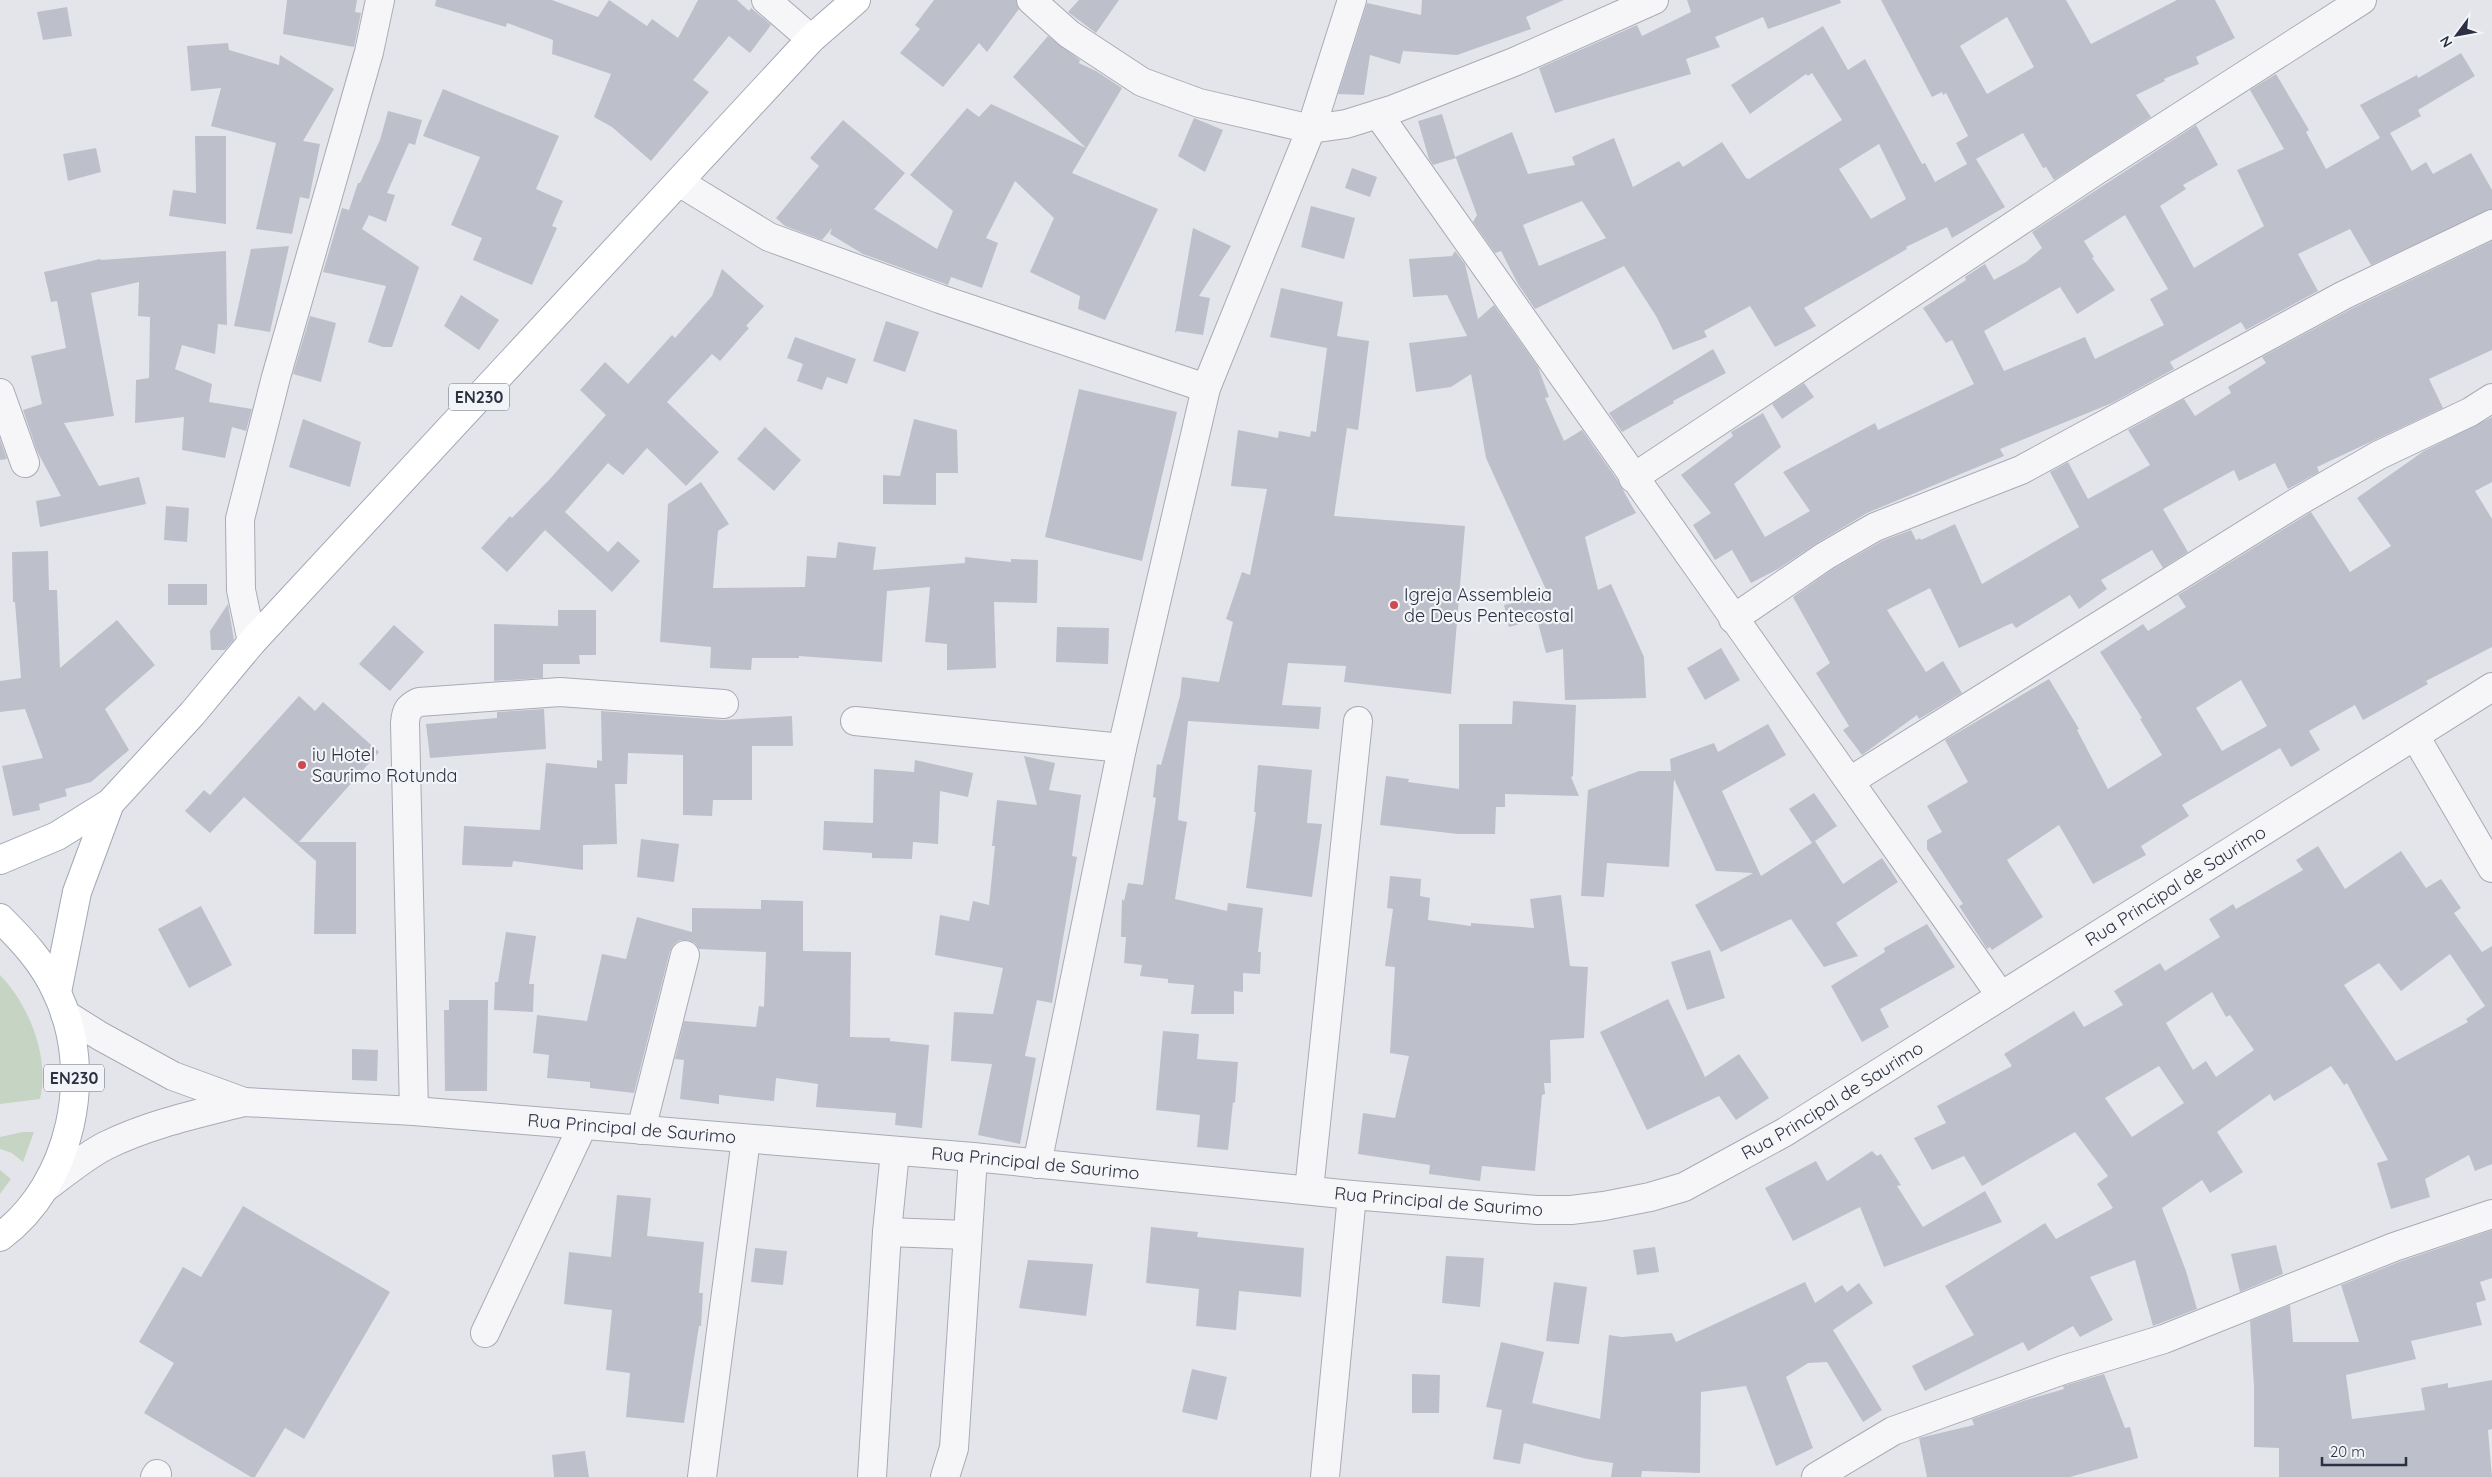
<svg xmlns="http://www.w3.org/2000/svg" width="2492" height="1477" viewBox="0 0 2492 1477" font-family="Quicksand,sans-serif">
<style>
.green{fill:#c6d4c4}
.building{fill:#bdc0cb;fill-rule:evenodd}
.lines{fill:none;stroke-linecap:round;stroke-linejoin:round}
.minor-casing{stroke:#a8abb5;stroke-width:30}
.major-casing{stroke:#a2a8b6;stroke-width:30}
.minor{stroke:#f6f6f9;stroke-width:28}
.major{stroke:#fff;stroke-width:28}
.poi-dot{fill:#cd4b4f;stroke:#f2f4f8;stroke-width:2}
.labels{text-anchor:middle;stroke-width:4.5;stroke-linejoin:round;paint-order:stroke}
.shield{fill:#f2f4f8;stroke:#676c79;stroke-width:1}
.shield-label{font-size:16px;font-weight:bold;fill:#2b3143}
.poi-label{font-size:18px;fill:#2b3143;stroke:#f2f4f8;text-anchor:start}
.street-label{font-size:18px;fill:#2b3143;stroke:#f2f4f8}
</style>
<rect width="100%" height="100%" fill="#e3e5eb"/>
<g class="green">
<path d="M0,975c29,30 50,82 40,124l-40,5z"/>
<polygon points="23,1132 34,1132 23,1162 12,1153 0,1149 0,1137"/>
<polygon points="0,1170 11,1179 0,1194"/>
</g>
<g class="building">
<polygon points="287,0 357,0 355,12 361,13 354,47 283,34"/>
<polygon points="436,0 552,0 598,17 609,0 647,26 652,19 678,38 698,0 737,0 749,11 751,8 771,25 750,53 729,36 693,80 709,92 651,161 612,127 594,117 611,74 552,54 553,40 507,23 506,27 435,6"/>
<polygon points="934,0 1016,0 1019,9 987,52 979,43 943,87 900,53 920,29 915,25"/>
<polygon points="1079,0 1119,0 1096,33 1068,12"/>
<polygon points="1422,0 1564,0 1526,17 1531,29 1457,55 1403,51 1400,64 1370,55 1364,95 1338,94 1367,3 1421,15"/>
<polygon points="1687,0 1840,0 1841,3 1768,29 1763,17 1715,37 1720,47 1686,59 1691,74 1555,113 1539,68 1637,25 1642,36 1691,12"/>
<path d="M1881,0h185l25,44 86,-44h38l20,38 -39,19 3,7 -35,15 1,2 -29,14 15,22 -97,63 -8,-13 -3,1 -20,-35 -47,26 29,48 -53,31 -5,-11 -41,20 1,2 -103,59 12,18 -41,21 -25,-41 -46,25 3,6 -34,13 -17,-34 -32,-50 -89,43 -17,-25 -17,-33 -6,2 -22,-31 4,-7 -21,-57 -23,7 -4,-6 -11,-38 24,-7 13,43 57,-25 16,42 47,-9 -3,-8 42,-19 19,49 46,-26 4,6 39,-25 24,36 3,1 93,-59 -30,-47 -4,3 -2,-2 -56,40 -19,-29 92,-59 25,44 17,-11 57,105 3,-1 10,19 32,-18 -11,-21 12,-7 -22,-43 -3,2 -1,-3 -10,5zM2007,17l27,50 -47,27 -27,-48zM1879,144l27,55 -35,20 -32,-50zM1582,201l24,37 -67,28 -16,-41z"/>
<polygon points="67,7 72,36 43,40 37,12"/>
<polygon points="1048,36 1080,60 1079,63 1096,71 1122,88 1072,173 1158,209 1105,320 1078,309 1080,296 1030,272 1054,218 1015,181 986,238 998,243 982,288 951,277 948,285 863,254 830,234 832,228 822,240 785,226 776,218 819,166 810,158 843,120 905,173 874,209 937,249 953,211 910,175 967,108 979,117 991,104 1086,148 1013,77"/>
<polygon points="228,43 229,50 279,65 280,55 334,89 303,141 320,144 309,199 300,197 292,234 256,229 276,143 211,126 221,88 191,91 187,46"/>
<path d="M2461,53l14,23 -57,34 3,6 -31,17 22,38 14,-9 7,12 38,-21 21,37v19l-121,56 -21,-36 -52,25 20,37 -72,39 -5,-8 -71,40 4,7 -62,34 -112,46 4,7 -137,57 -50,30 -39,26 -27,14 -19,-33 -17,10 -22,-35 18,-12 -30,-38 52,-39 -2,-4 32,-19 18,34 -47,37 31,53 45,-26 -27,-39 92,-49 3,7 96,-46 -22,-44 -6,3 -23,-35 43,-28 -1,-3 20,-13 9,16 32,-18 16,-14 -10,-16 164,-107 22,40 -35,20 3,4 -26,17 34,62 70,-42 -27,-56 47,-21 -34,-59 26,-16 33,56 -3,2 20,37 54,-31 -20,-33 57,-30 1,3zM2125,215l43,74 -18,10 14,26 -69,34 -10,-22 -81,34 -20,-40 76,-44 17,27 38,-24 -23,-32 2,-1 -10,-16z"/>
<polygon points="443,89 559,136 536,189 563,201 552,226 557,228 532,285 473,260 482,238 451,225 480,157 423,136"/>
<polygon points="388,111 422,120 415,145 409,143 387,193 395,195 386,222 369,215 362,229 419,267 392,347 383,347 368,342 386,286 323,272 342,208 349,210 358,183 360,183 380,140"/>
<polygon points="1194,118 1223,130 1205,172 1178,156"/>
<polygon points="195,136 226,136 226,224 169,216 173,190 196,193"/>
<polygon points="96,148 101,172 68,181 63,154"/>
<polygon points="1352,168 1377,177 1370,197 1345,188"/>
<polygon points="1311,206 1355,218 1344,259 1301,247"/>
<polygon points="1193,228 1231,246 1199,296 1210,298 1203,335 1177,331 1175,333"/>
<polygon points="2492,241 2492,350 2429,379 2443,408 2317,467 2319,472 2288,489 2275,463 2239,481 2234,470 2163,509 2188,552 2163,568 2152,550 2101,580 2107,589 2079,609 2070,595 2016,628 2012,623 1959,648 1930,588 1887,610 1926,672 1943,661 1962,693 1919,719 1917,715 1862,755 1843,730 1849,726 1816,673 1830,663 1793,597 1833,569 1882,541 1911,530 1916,540 1920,538 1921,540 1955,524 1982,584 2079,527 2050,472 2068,462 2088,499 2150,465 2128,430 2184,399 2195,416 2231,393 2228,387 2266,363 2262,357 2351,309"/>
<polygon points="289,246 270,332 234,326 251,249"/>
<polygon points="226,251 227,325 218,324 215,354 182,345 175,369 212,384 209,402 252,409 246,431 232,427 225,458 182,450 184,417 135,423 136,380 149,378 150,317 138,316 139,282 91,293 114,416 64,423 99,486 139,477 146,504 40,527 36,501 61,496 37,451 23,410 42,404 31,356 66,348 57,301 51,302 44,272 100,259 101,260"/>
<polygon points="1455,251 1465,264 1478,319 1494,305 1538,367 1549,397 1545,398 1564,441 1582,430 1618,481 1636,513 1585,537 1598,590 1611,584 1644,657 1646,698 1565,700 1563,649 1546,653 1537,619 1509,627 1504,605 1548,594 1486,458 1471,374 1451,387 1416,392 1409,343 1467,336 1447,295 1413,297 1409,259 1452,256"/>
<polygon points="722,269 764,306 746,326 749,328 720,361 712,354 667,402 719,452 686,486 647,448 623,475 608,463 565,512 608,552 618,541 640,561 612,592 545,530 507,572 481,548 510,516 512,518 550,479 606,415 580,390 605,362 628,384 672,335 675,338 712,296"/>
<polygon points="1281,288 1343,302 1337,336 1369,341 1358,430 1347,428 1334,516 1465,526 1451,694 1344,682 1346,666 1288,663 1282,705 1321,707 1319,729 1188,721 1178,820 1187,822 1175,899 1227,911 1228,903 1263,908 1258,952 1261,952 1260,974 1243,973 1243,992 1234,991 1234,1014 1191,1014 1194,985 1168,983 1168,979 1140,976 1142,965 1124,963 1126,937 1121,937 1122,899 1124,901 1128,883 1143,885 1156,798 1153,797 1157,764 1161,765 1180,696 1182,677 1219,682 1233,622 1226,619 1242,572 1250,575 1267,489 1231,486 1238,430 1278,438 1279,431 1310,437 1311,431 1316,432 1327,348 1270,337"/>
<polygon points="461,295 499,320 479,350 444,326"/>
<polygon points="310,316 336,323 321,382 293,374"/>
<polygon points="886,321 919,332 905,372 873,361"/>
<polygon points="795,337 856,359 847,384 827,377 822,390 797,381 803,364 787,358"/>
<polygon points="1713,349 1726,373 1673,401 1674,403 1622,432 1609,413"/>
<polygon points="1804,383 1814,397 1782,419 1772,404"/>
<polygon points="1079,389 1177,412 1142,561 1045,537"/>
<path d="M2492,417v65l-17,9 17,28v128l-66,34 2,3 -65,36 -8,-15 -46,26 11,19 -29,17 -11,-19 -98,57 7,11 -48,30 5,9 -53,29 -34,-59 -52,35 36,57 -51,33 -2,-3 -3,2 -28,-43 4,-2 -36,-55v-9l15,-8 -15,-26 41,-24 -23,-42 104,-61 30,50 -2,1 31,59 54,-34 -22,-36 2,-1 -42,-66 43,-28 5,7 38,-24 -8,-12 133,-83 39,60 41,-26 -34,-48 67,-47zM2241,680l26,46 -45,25 -26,-43z"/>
<polygon points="303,419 361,442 350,487 289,467"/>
<polygon points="914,419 957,430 958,473 936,473 936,505 883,504 883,475 900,476"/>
<polygon points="765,427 801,460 774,491 737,459"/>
<polygon points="0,439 7,459 0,460"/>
<polygon points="701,482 729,524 718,531 713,588 805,587 807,556 836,558 838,542 876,547 873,570 965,563 965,557 1011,562 1011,559 1038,560 1037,603 994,602 996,668 947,670 947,644 925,642 930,587 887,591 882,662 799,656 799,658 752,658 751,670 710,668 711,647 660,642 668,504"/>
<polygon points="166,506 189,508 187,542 164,540"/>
<polygon points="48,551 49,590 57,590 60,668 117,620 155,665 105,709 129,750 91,782 65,789 67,796 39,804 40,810 13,816 2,766 43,758 25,709 0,712 0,681 21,678 15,602 13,602 12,552"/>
<rect x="168" y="584" width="39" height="21"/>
<polygon points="228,604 234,640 225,650 211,650 210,631"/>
<polygon points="558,610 596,610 596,655 579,655 580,664 543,664 543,678 494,681 494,624 558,626"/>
<polygon points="394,625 424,652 390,691 359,664"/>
<polygon points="1057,627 1109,628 1108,664 1056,662"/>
<polygon points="1721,648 1740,680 1705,700 1687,668"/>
<polygon points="299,696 315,711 323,702 379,752 299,842 356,842 356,934 314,934 316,861 244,797 210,833 185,811 204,790 210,795"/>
<polygon points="1513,701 1576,705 1573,776 1571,777 1579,796 1505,794 1505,807 1496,807 1495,834 1458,834 1380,825 1386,776 1409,779 1408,782 1459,789 1459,724 1512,724"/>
<polygon points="544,709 546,749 430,758 426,724 497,718 497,712"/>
<polygon points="601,711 723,720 792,716 793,746 752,746 752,800 713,800 712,816 683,815 683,755 628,753 627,784 615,784 617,844 583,845 583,870 513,861 512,867 462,865 464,826 540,830 546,763 597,768 597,760 602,761"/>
<polygon points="1768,724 1786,755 1722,791 1761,876 1815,841 1843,884 1882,858 1898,882 1836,923 1858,956 1824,967 1791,919 1721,952 1695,905 1753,873 1716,871 1674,779 1669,867 1607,863 1604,897 1581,896 1588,790 1639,771 1671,771 1670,759 1714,743 1718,752"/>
<polygon points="1024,756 1055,763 1049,790 1081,795 1072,856 1077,857 1052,1003 1037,1000 1025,1056 1036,1058 1020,1144 978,1135 992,1064 951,1061 954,1012 993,1014 1003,968 935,955 940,915 969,921 973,901 989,905 995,846 992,846 997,800 1037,805"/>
<polygon points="915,760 973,773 968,797 940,791 938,844 913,842 912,859 872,858 872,853 823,850 824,821 873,823 874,769 914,772"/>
<polygon points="1258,765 1312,770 1307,823 1322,824 1312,897 1246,888 1256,812 1254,812"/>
<polygon points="1814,793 1837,826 1812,843 1789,809"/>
<polygon points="641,839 679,844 674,882 637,877"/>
<path d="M2318,846l27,43 56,-38 25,37 15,-9 20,29 -7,5 28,39 10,-6v218l-17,7 -6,-16 -44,24 5,18 -39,12 -14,-46 11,-3 -41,-77 -3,2 -13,-19 -57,35 -4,-7 -53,38 26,40 -33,21 -8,-13 -40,28 24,63 11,38 -44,17 -18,-66 -45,17 23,43 -33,17 -7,-11 -45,25 -5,-9 -98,49 -13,-25 62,-31 -29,-49 100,-63 11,16 57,-31 -16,-24 11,-8 -33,-44 -93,54 -18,-30 -32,14 -18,-32 32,-15 -9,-17 75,-40 -8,-12 70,-43 10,16 39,-22 -9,-14 46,-28 5,8 55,-34 -11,-18 24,-15 3,5 67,-39 -7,-10zM2450,954l35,52 -19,13 2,3 -72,39 -52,-76 35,-22 22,28zM2212,992l14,25 4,-2 24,35 -38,27 -10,-16 -13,9 -27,-47zM2159,1066l25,37 -52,34 -27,-39z"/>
<polygon points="1390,876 1421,879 1420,896 1430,898 1428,920 1471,926 1471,923 1534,928 1530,899 1561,895 1570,966 1588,967 1584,1038 1550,1040 1551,1083 1544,1083 1545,1094 1542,1095 1535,1171 1482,1166 1480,1181 1429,1174 1430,1165 1358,1154 1363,1113 1395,1118 1409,1056 1390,1053 1395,967 1385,966 1393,909 1387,908"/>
<polygon points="761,900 803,901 803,951 851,952 850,1037 890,1038 890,1041 929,1045 922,1128 895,1125 896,1113 816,1107 818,1084 776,1078 774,1101 719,1095 719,1104 680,1099 684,1060 675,1059 684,1021 756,1027 759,1006 764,1007 766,952 699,949 695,943 688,940 680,940 674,944 670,951 634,1093 590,1088 590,1082 547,1078 549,1055 533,1053 537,1015 587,1021 602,954 626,959 637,917 692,932 692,908 761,909"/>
<polygon points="201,906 232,965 189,988 158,929"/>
<polygon points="1927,924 1955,967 1880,1009 1889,1027 1862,1042 1831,986 1885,952 1884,948"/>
<polygon points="506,932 536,936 529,984 534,984 533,1012 494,1010 495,982 498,982"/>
<polygon points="1710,950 1725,998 1687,1010 1671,962"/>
<polygon points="1668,999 1705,1077 1739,1054 1769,1098 1736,1120 1719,1096 1647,1130 1600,1032"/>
<polygon points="449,1000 488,1000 487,1091 445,1091 444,1010 449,1010"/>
<polygon points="1163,1031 1199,1034 1197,1059 1238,1062 1235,1103 1233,1102 1228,1150 1197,1147 1200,1115 1156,1110"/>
<polygon points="352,1049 378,1050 377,1081 352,1080"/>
<polygon points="1872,1151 1877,1156 1881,1154 1901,1185 1897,1186 1923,1227 1985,1191 2002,1222 1884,1267 1860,1207 1793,1241 1765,1188 1816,1161 1827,1181"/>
<polygon points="617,1195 651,1198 647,1236 704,1242 699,1293 703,1293 701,1326 699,1326 684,1423 626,1417 630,1373 606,1370 612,1310 564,1304 569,1252 611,1257"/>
<polygon points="243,1206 390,1292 304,1439 285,1428 255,1477 251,1477 144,1413 174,1363 139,1342 183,1267 201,1277"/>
<polygon points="1151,1227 1198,1232 1197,1237 1304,1248 1301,1297 1239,1291 1236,1330 1196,1326 1199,1289 1146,1283"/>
<polygon points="2492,1230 2492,1278 2480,1282 2486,1300 2476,1303 2482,1325 2411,1341 2416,1359 2346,1375 2352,1419 2425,1410 2421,1388 2448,1383 2448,1388 2492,1380 2492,1429 2488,1430 2492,1477 2279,1477 2279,1448 2254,1447 2254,1387 2250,1321 2290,1305 2293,1342 2359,1342 2341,1285 2399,1262"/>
<polygon points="2276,1245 2283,1274 2240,1292 2231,1254"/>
<polygon points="1655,1247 1659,1272 1637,1275 1633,1250"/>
<polygon points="755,1248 787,1251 783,1285 751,1282"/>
<polygon points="1446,1256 1484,1258 1480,1307 1442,1303"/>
<polygon points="1028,1260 1093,1264 1086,1316 1019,1308"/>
<polygon points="1554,1282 1587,1287 1579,1344 1546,1341"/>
<polygon points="1805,1282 1815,1303 1842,1285 1847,1292 1859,1283 1873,1303 1833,1330 1882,1410 1863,1422 1827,1362 1808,1363 1786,1377 1813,1448 1776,1466 1746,1386 1701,1392 1700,1473 1642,1471 1641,1477 1611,1477 1613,1463 1587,1459 1524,1443 1520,1464 1493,1459 1502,1410 1486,1407 1501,1342 1544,1352 1532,1403 1600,1419 1609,1335 1622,1337 1672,1333 1676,1342"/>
<polygon points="1192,1369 1227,1377 1217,1420 1182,1412"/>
<polygon points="1412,1374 1440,1375 1439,1413 1412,1413"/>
<polygon points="2104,1374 2125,1428 2130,1427 2138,1458 2070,1477 1927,1477 1919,1438 1974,1425 1972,1419 2026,1400 2064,1389 2063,1386"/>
<polygon points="585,1451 589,1477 554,1477 552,1455"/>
</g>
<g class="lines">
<defs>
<g id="minor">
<polyline points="766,0 811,39"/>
<polyline points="1031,0 1069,34 1142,82 1199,103 1311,129 1346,124 1394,109 1514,62 1654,0"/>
<polyline points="1378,114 2001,996"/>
<polyline points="679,182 769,237 940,299 1206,388"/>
<polyline points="0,393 25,463"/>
<polyline points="1633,478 2097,170 2362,0"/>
<polyline points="1733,619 1825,556 1875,527 2021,470 2344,295 2492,224"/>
<polyline points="252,642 241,590 240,519 276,377 369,52 380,0"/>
<polyline points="855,721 1122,748"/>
<polyline points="2415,736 2492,868"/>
<polyline points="1850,781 2294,504 2379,455 2470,412 2492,398"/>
<path id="s1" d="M65,1014l35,22 73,40 71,26 170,9 559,46 379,38 185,15h34l33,-4 46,-9 34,-10 101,-55 707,-445"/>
<path d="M414,1111l-9,-388c1,-12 3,-16 14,-21l141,-10 164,12"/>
<polyline points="641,1130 685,955"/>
<polyline points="1037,1164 1122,748 1206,388 1311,129 1352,0"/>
<path d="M45,1188c19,-14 39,-31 60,-42 44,-22 92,-32 139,-44"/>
<polyline points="1309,1190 1358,721"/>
<polyline points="887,1232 967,1235"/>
<polyline points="485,1333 583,1125"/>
<polyline points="155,1477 157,1474"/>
<polyline points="702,1477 746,1139"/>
<polyline points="872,1477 887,1232 895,1152"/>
<polyline points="945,1477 954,1448 973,1157"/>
<polyline points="1325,1477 1352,1195"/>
<polyline points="1816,1477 1893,1431 2063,1370 2164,1339 2394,1247 2492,1214"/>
</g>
<g id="major">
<polyline points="0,860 57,836 110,803 192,714 252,642 811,39 856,0"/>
<path d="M0,918c22,22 44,45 57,75 38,80 15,191 -57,244"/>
<polyline points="57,992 77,892 110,803"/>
</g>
</defs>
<use href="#minor" class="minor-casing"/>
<use href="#major" class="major-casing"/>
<use href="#minor" class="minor"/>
<use href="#major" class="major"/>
</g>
<g class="poi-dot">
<circle cx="1394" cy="605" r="5"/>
<circle cx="302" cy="765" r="5"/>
</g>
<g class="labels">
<g class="shield">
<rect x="449" y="383.5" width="60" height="27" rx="4"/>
<rect x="44" y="1064.5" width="60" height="27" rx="4"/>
</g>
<g class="shield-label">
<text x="479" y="403">EN230</text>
<text x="74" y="1084">EN230</text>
</g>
<g class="poi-label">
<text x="1404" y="601">Igreja Assembleia<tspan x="1404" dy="21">de Deus Pentecostal</tspan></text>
<text x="312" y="761">iu Hotel<tspan x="312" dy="21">Saurimo Rotunda</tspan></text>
</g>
<g class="street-label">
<text dy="6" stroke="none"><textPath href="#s1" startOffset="2224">Rua Principal de Saurimo</textPath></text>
<text dy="6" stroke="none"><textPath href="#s1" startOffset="1819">Rua Principal de Saurimo</textPath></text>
<text dy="6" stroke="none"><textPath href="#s1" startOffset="589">Rua Principal de Saurimo</textPath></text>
<text dy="6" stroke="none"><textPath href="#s1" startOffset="994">Rua Principal de Saurimo</textPath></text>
<text dy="6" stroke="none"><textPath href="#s1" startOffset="1399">Rua Principal de Saurimo</textPath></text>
</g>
</g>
<g transform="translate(2457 35) rotate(238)" stroke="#f2f4f8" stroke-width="4" paint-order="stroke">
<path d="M0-4L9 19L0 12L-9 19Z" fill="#2b3143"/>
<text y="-8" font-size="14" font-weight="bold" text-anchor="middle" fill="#2b3143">N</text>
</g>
<path d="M2322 1457v8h84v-8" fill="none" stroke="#2b3143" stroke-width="2.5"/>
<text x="2330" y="1457" font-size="15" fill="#2b3143" stroke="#f2f4f8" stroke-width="4" paint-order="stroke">20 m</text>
</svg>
